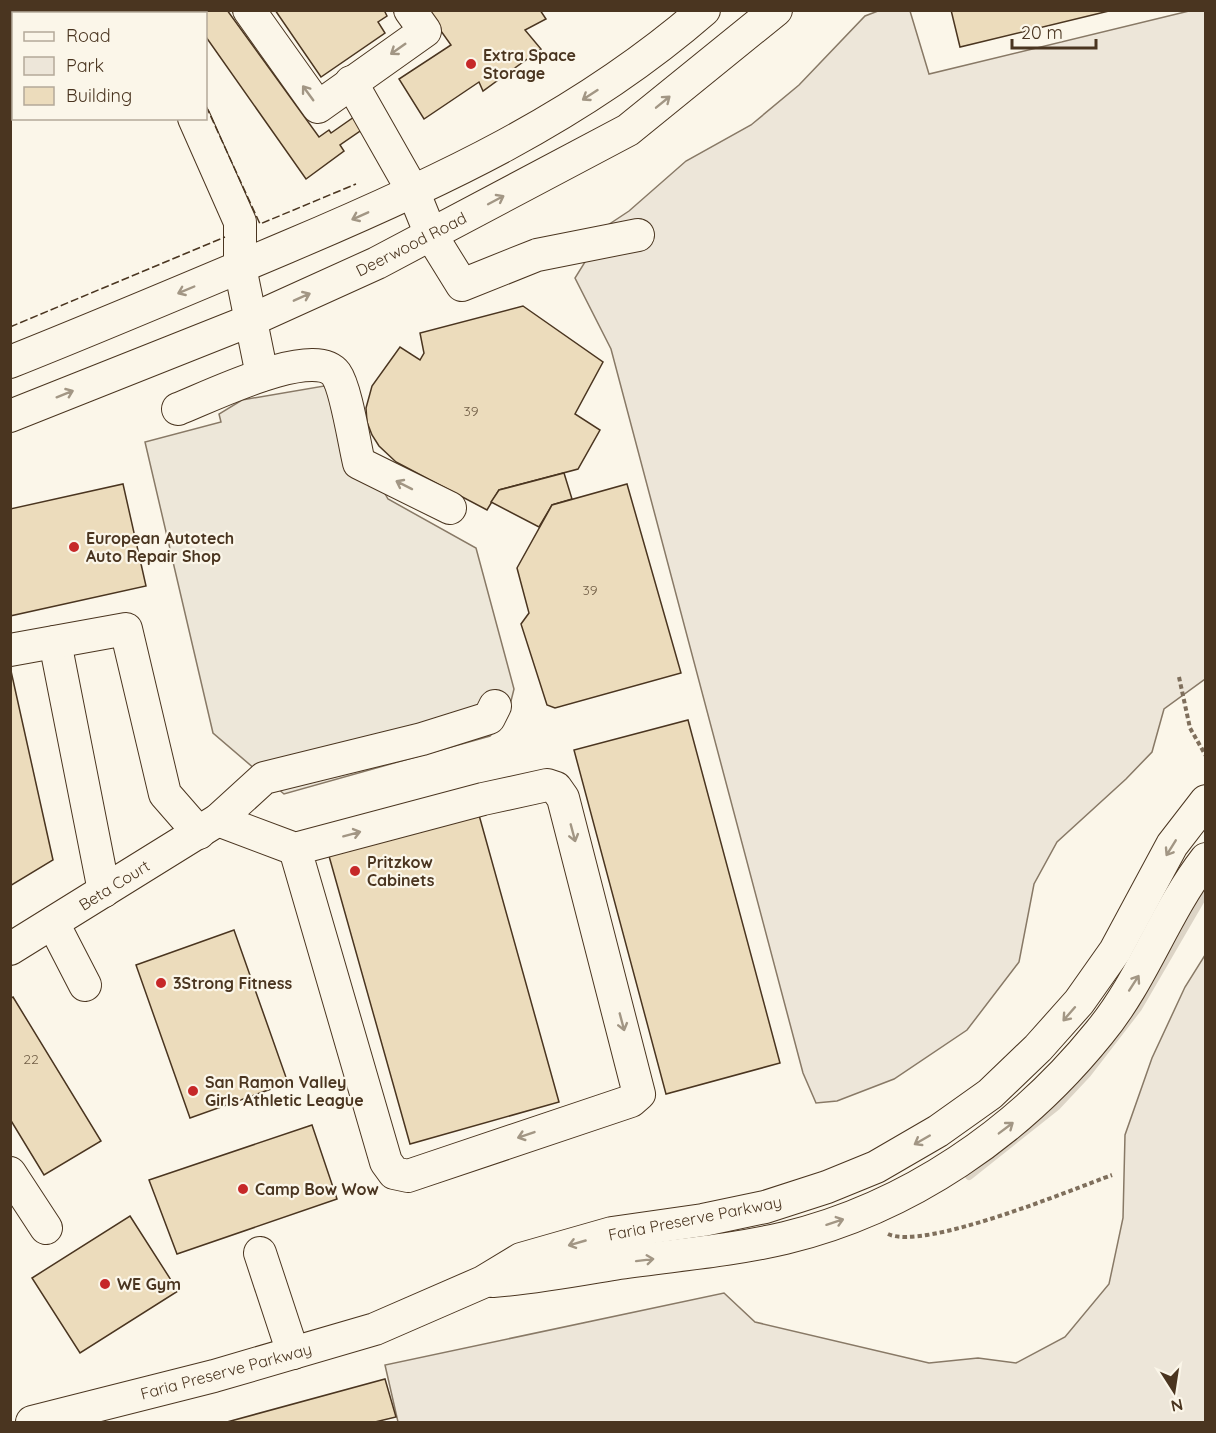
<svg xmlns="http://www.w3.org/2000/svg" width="1216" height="1433" viewBox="0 0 1216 1433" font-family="Quicksand,sans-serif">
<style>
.green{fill:#ede6d9;stroke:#887966;stroke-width:1.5}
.parking{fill:#ede7d9;stroke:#887966;stroke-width:1.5}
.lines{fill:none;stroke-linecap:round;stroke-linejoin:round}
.stream{stroke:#dcd4c6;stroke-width:8}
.building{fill:#ecdcbc;stroke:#4a3520;stroke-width:1.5}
.minor-casing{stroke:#4a3520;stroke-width:34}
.path{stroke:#7f6f5c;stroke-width:4;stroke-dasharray:4.5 3;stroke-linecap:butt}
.minor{stroke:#fbf6e9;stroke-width:32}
.fence{stroke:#4a3520;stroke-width:1.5;stroke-dasharray:8 3;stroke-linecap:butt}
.oneway{stroke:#a29684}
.poi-dot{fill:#c62828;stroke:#fbf6e9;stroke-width:2}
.labels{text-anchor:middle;stroke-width:4.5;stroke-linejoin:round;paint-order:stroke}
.number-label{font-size:14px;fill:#725f47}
.poi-label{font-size:16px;font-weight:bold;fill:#4a3520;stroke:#fbf6e9;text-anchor:start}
.street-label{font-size:16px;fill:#4a3520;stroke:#fbf6e9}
</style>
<rect width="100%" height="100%" fill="#fbf6e9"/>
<g class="green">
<polygon points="878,11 910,11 929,74 1189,11 1205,11 1205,679 1164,709 1152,752 1126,779 1057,842 1034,884 1019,962 967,1030 894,1079 837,1101 816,1103 803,1073 611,349 575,278 608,225 629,211 686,161 751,125 799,85 865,16"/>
<polygon points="1205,955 1205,1422 398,1422 385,1365 724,1293 755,1322 929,1363 978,1358 1016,1363 1065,1337 1109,1284 1123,1218 1125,1135 1152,1058 1185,987"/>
</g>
<polygon class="parking" points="324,386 388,499 476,548 514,689 507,717 490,736 284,794 213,733 145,442 221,422 219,414 242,400"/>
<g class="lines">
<polyline class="stream" points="969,1176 1057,1106 1087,1074 1138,1008 1206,891"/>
</g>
<g class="building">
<polygon points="187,10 227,10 319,137 329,130 331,133 354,117 363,129 340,145 344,151 306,179 206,37 206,14 189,14"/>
<polygon points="275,10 384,10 387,16 378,22 385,33 321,77"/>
<polygon points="426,10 540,10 546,19 525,30 541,49 483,91 479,82 424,119 399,79 451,45"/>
<polygon points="951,10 1113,10 960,47"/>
<polygon points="523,306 603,362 575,414 600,430 578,469 499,490 487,510 396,462 379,446 372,435 367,422 366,408 372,386 400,347 420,360 424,353 420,333"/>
<polygon points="564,473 572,499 552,505 539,527 491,502 499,490"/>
<polygon points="123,484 146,586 10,616 10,509"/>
<polygon points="627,484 681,673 555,708 547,705 521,624 529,613 517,568 552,505"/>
<polygon points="11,671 53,860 10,886 10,671"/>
<polygon points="688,720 780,1063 666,1094 574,750"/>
<polygon points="479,815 559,1102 410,1144 329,856"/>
<polygon points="234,930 288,1083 190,1118 136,965"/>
<polygon points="13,997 101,1141 44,1175 10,1119 10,999"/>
<polygon points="312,1125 337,1199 177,1254 149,1180"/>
<polygon points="130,1216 178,1291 80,1353 32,1278"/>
<polygon points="385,1379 396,1417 375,1422 227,1422"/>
</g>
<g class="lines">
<defs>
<g id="minor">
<polyline points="145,10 147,14"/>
<polyline points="249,10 318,107 425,31 410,10"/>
<polyline points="351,82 414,193 431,235 462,285 537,255 638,235"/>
<polyline points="194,118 240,222 240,267 262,375"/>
<path d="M10,362c93,-37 185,-76 277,-115 149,-63 293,-129 417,-237"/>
<path d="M178,409c29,-11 136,-65 158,-35 10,14 18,68 23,89l91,45"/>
<polyline points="10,416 249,321 377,263 628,130 776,10"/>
<polyline points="55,642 104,891"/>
<polyline points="10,650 126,629 165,794 199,833"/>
<polyline points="218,820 295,849 483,799 547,785 556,788 563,798 639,1094 631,1101 408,1176 394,1173 386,1162 295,849"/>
<polyline points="53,923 85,985"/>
<polyline points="10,949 218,820 264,778 422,739 489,718 495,706"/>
<polyline points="10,1173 46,1228"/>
<polyline points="260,1253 293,1353"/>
<path d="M493,1281c42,-3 84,-11 126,-18 55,-8 111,-12 166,-25 124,-30 234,-106 314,-205 44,-53 65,-120 107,-174"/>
<polyline points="32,1422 214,1376 375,1329 483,1282 521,1259 612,1233 703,1220 765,1207 827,1187 876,1167 938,1131 990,1094 1038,1048 1079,1002 1115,951 1172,845 1206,801"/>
</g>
</defs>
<use href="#minor" class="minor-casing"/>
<g class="path">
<polyline points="1179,677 1190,728 1206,756"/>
<path d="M888,1234c36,17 183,-44 224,-59"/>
</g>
<use href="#minor" class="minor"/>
<g class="fence">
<polyline points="206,106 260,224 356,184"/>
<polyline points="10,327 225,237"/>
</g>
</g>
<defs><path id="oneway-shaft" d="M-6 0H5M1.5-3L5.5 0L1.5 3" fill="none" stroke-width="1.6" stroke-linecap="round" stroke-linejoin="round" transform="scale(1.5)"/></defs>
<g class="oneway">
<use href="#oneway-shaft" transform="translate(398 49) rotate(145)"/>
<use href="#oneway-shaft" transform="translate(308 93) rotate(-126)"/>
<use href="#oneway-shaft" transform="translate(590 95) rotate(147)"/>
<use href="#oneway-shaft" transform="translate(663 102) rotate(-39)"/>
<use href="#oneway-shaft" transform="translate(496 200) rotate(-28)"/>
<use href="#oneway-shaft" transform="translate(360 216) rotate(156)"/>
<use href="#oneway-shaft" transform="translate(186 290) rotate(157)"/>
<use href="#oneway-shaft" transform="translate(302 297) rotate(-24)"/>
<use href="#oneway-shaft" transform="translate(65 394) rotate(-22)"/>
<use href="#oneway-shaft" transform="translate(404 485) rotate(-153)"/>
<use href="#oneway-shaft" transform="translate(573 833) rotate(75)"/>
<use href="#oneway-shaft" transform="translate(352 834) rotate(-15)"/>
<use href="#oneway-shaft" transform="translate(1171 848) rotate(122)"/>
<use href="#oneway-shaft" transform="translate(1134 983) rotate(-57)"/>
<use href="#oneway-shaft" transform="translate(1069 1014) rotate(131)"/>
<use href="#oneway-shaft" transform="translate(622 1022) rotate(75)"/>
<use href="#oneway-shaft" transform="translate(1006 1128) rotate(-37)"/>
<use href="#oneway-shaft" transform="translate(526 1135) rotate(161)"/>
<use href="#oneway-shaft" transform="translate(922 1140) rotate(150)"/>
<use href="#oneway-shaft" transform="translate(835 1222) rotate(-18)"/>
<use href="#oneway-shaft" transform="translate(577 1243) rotate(164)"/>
<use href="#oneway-shaft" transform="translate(645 1260) rotate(-7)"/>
</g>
<g class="poi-dot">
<circle cx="471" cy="64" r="6"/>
<circle cx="74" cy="547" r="6"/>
<circle cx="355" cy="871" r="6"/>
<circle cx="161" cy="983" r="6"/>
<circle cx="193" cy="1091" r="6"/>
<circle cx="243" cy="1189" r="6"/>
<circle cx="105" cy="1284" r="6"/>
</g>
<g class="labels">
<g class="number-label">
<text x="471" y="416">39</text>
<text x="590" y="595">39</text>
<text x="31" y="1064">22</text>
</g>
<g class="poi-label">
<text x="483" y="61">Extra Space<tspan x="483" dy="18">Storage</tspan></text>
<text x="86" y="544">European Autotech<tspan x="86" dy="18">Auto Repair Shop</tspan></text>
<text x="367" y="868">Pritzkow<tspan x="367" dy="18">Cabinets</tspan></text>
<text x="173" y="989">3Strong Fitness</text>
<text x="205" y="1088">San Ramon Valley<tspan x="205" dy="18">Girls Athletic League</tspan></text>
<text x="255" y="1195">Camp Bow Wow</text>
<text x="117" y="1290">WE Gym</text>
</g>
<g class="street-label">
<text transform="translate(411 244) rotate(-27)" y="6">Deerwood Road</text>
<text transform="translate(114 885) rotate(-32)" y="6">Beta Court</text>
<text transform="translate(695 1218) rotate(-11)" y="6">Faria Preserve Parkway</text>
<text transform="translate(226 1371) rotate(-15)" y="6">Faria Preserve Parkway</text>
</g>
</g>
<rect width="1216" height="1433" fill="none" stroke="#4a3520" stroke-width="24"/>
<rect x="12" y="12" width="195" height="108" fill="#fbf6e9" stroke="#b4a999" stroke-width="1.5"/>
<rect x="24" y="32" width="30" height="9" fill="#fbf6e9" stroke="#b4a999" stroke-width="1.5"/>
<text x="66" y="42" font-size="18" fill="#4a3520">Road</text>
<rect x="24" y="57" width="30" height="18" fill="#ede6d9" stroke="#b4a999" stroke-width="1.5"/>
<text x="66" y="72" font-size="18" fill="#4a3520">Park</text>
<rect x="24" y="87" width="30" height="18" fill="#ecdcbc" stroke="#b4a999" stroke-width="1.5"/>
<text x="66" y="102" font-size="18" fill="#4a3520">Building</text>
<g transform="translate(1174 1391) rotate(168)" stroke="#fbf6e9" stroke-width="4.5" paint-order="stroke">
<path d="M0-4.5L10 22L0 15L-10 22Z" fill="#4a3520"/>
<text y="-9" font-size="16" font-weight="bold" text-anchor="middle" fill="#4a3520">N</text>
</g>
<path d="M1012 39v9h84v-9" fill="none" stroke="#4a3520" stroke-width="3"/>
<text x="1021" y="39" font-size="18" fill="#4a3520" stroke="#fbf6e9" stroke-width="4.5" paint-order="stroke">20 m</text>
</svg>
